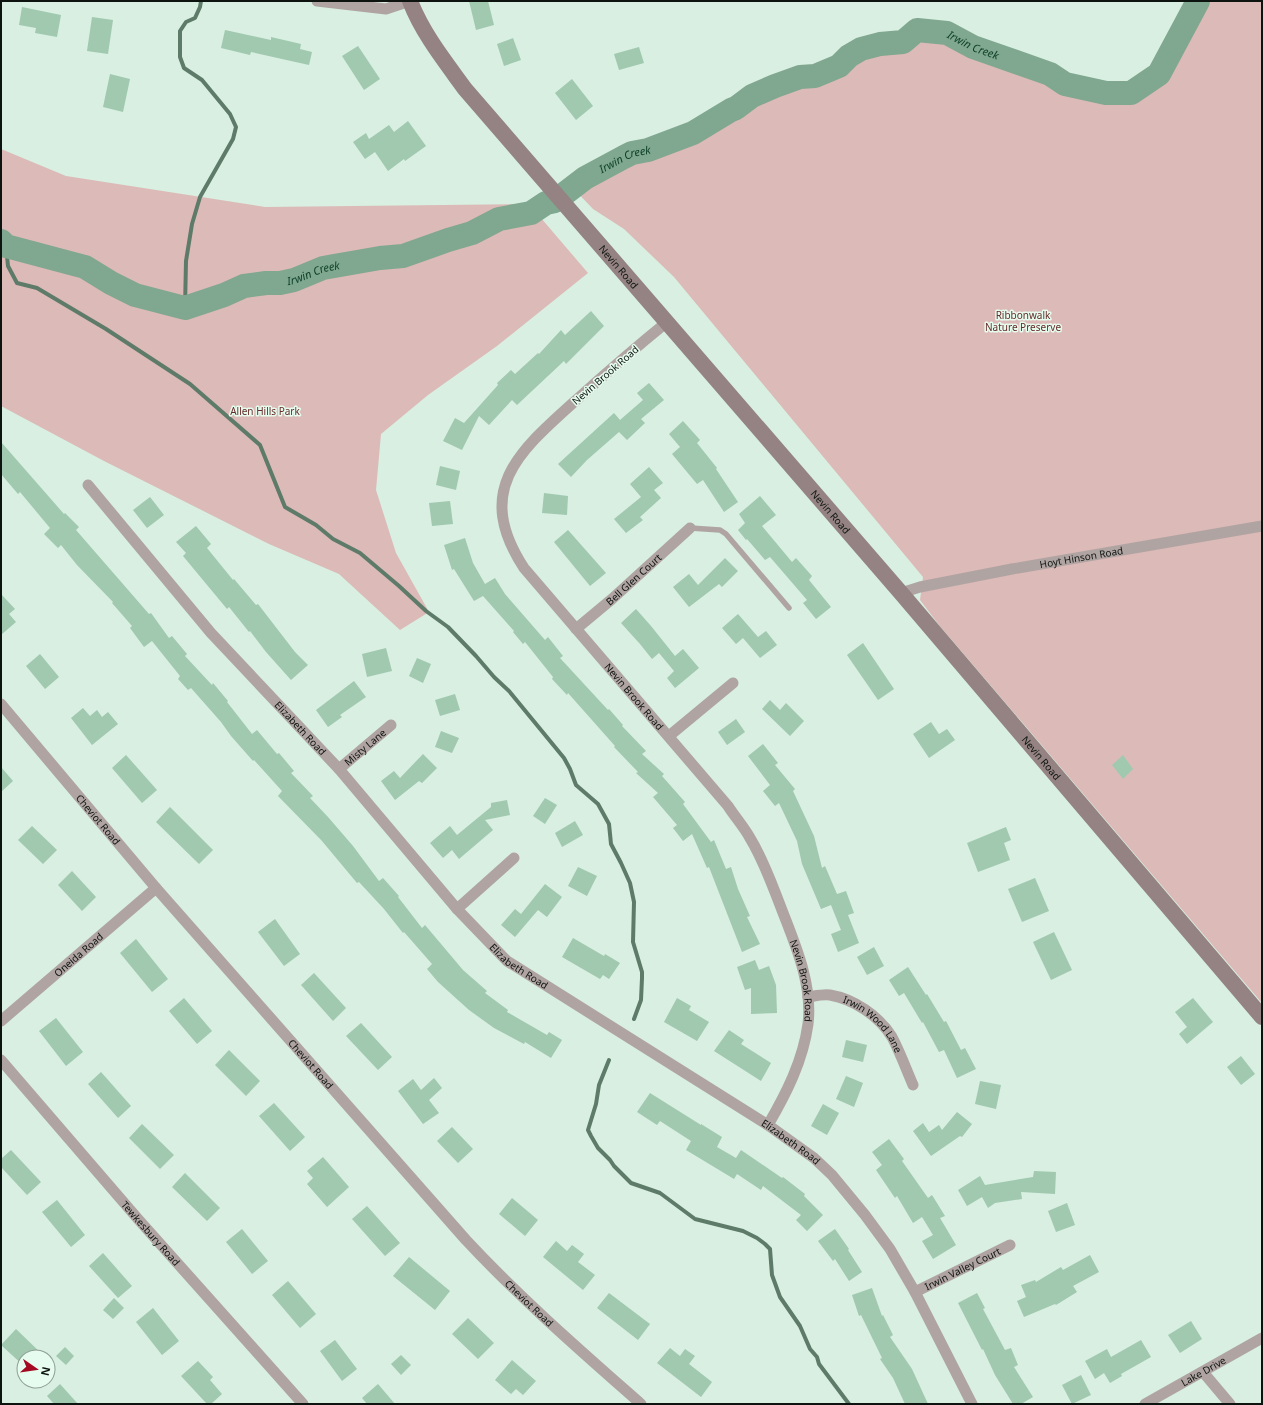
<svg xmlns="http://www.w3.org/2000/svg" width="1263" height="1405" viewBox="0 0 1263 1405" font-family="'Noto Sans',sans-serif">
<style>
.green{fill:#dcbab8}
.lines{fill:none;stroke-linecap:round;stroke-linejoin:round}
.stream{stroke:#5e7b69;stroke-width:4}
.river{stroke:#80a78f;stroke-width:24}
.building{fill:#a0c9b0}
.service{stroke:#b0a4a3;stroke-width:5.5}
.minor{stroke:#b0a4a3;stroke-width:11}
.secondary{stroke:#948382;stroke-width:16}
.labels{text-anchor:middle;stroke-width:3;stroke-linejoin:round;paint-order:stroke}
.street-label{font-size:10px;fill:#0d1410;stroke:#e6fcee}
.park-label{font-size:10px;fill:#662b2a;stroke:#e6fcee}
.water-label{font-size:11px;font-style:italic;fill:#0b3f27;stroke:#e6fcee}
</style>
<rect width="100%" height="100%" fill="#d8efe1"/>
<g class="green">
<polygon points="1198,1 1262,1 1262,1003 939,625 920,600 923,577 674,277 624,229 593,209 573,188 585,178 624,157 632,153 648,150 693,133 731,110 736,108 752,96 774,86 800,77 815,76 839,66 849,56 861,49 880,44 903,42 917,30 947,33 973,47 1050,74 1065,84 1106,93 1131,93 1159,74"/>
<polygon points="1,149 66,176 265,207 529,204 588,273 497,346 428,395 381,434 376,490 396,553 429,612 400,630 339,574 269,544 104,461 1,406"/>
</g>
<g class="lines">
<g class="stream">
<polyline points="6,246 8,266 17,283 37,288 106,329 190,384 260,445 285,507 316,525 333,539 360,553 399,586 426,611 448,627 476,656 494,677 509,691 564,758 570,769 576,785 598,804 609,824 611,844 621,863 630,883 634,902 633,942 642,972 642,978 641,1000 634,1019"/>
<polyline points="185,308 186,261 192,224 200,197 233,139 236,127 230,114 202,80 184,68 180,57 180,31 186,22 195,18 200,7 201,1"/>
<polyline points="609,1060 599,1085 596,1104 588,1130 591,1136 598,1148 610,1160 614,1166 631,1183 660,1193 695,1219 743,1231 757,1238 765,1244 770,1249 772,1275 780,1297 800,1326 810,1349 817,1357 819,1364 849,1404"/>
</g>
<path class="river" id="s1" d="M1,241l5,5 79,21 26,16 24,12 50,13 39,-13 20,-9 22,-3h14l14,-3 29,-12 57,-10 23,-2 45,-16 24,-7 27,-14 32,-6 15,-10 9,-2 30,-23 39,-21 8,-4 16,-3 45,-17 38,-23 5,-2 16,-12 23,-10 25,-9 15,-1 24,-10 10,-10 12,-7 19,-5 23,-2 14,-12 30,3 26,14 77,27 15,10 41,9h25l28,-19 39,-73"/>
</g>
<g class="building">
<polygon points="469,1 488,1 494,25 476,30"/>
<polygon points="22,7 61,15 57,37 35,33 36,28 19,25"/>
<polygon points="92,17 113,20 108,54 87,51"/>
<polygon points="225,30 271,40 271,37 301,44 300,49 312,52 309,65 251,52 250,55 221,48"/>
<polygon points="513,38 521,60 504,66 497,44"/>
<polygon points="358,46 380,79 364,90 342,56"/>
<polygon points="639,47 644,63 619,70 614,54"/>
<polygon points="110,74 130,79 123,112 103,107"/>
<polygon points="572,79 593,106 576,120 555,93"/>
<polygon points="408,121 426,146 405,161 404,159 388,171 375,152 365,159 353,142 366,133 369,139 389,125 394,132"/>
<polygon points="591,311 604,326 566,364 564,361 517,405 512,400 489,425 479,416 462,450 443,441 455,418 464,423 498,385 497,383 511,370 515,374 538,353 539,354 561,330 565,335"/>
<polygon points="649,383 664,400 641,419 645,423 627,440 619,432 587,460 571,477 558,464 614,413 620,420 643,400 637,393"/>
<polygon points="683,421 700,440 697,443 717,468 716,469 738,502 724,512 703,480 697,484 672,454 680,447 669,434"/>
<polygon points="1,442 64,514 65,513 79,527 76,530 149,614 151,613 169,638 172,636 187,654 185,656 212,685 213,683 228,701 227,702 252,734 257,730 277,754 279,753 294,771 291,773 313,796 310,798 328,817 353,846 379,881 383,878 399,896 398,897 422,928 425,925 463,970 487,991 485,993 508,1010 507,1012 547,1035 549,1032 562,1040 551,1058 525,1042 524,1044 494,1028 469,1010 438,982 427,969 432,964 404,932 403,933 384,909 359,882 357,883 322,841 278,796 282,791 254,760 253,761 231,736 221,722 191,688 188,690 178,679 180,676 152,641 144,647 130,628 132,626 112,603 113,602 77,565 61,545 58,548 44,534 50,528 20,492 18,494 1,474"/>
<polygon points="440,466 460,471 456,490 436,485"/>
<polygon points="649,467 663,483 654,490 661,498 640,517 643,520 626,533 614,519 641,497 630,484"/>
<polygon points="544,493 568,496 567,515 542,513"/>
<polygon points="760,496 776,515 762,526 792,562 796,558 812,576 809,580 831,607 816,619 803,603 807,600 770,557 765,560 747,539 746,540 738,530 745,523 739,514"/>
<polygon points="150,497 164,515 147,528 133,510"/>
<polygon points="450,501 453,524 432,526 429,503"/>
<polygon points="196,526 211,544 207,548 233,580 234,579 256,605 258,604 295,652 308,665 291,680 266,652 250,631 249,632 229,607 227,609 183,556 186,553 176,542"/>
<polygon points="568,530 606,573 590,586 554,542"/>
<polygon points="465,538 473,563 485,584 495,578 505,594 545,640 548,637 563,656 560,658 608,710 609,709 623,725 622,726 646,751 642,754 664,774 662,776 685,802 683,804 711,842 714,840 726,869 731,867 738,889 750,916 747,917 760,944 742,952 709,867 707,868 692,834 683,841 673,828 677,825 653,797 658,793 636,773 638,772 614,747 615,746 568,693 567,695 552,679 553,677 525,642 523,644 513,632 514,631 483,596 474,601 454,569 452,570 444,545"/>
<polygon points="725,558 738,571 722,587 719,584 689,607 673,587 689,574 698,585"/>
<polygon points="1,594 15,609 9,614 16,622 1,635"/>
<polygon points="636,609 651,626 675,656 683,649 699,668 675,688 667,678 674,671 659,653 652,659 640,644 621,623"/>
<polygon points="738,614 758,637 766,631 777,645 760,658 743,638 736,644 722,628"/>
<polygon points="863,643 894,689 878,700 847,655"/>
<polygon points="386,648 392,671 367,677 362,654"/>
<polygon points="40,654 59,677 45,689 26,666"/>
<polygon points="417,658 431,664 423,683 409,676"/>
<polygon points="354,681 366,697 340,715 342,717 328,727 316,710"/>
<polygon points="455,694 460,710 440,716 435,700"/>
<polygon points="770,700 780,710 786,703 804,721 790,736 762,709"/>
<polygon points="83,708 90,716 97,710 102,717 108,712 118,724 92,745 71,718"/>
<polygon points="736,719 745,732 727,745 718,732"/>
<polygon points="931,722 939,734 947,729 955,740 929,758 913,734"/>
<polygon points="441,731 459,738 452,753 435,747"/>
<polygon points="763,744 778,763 775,765 795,789 793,791 814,836 822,868 825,866 837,894 846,891 854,913 848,915 859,943 838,952 831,934 841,930 831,905 821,909 802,864 797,841 779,803 775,806 763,791 770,785 748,756"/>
<polygon points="423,754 437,768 422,783 419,781 395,800 381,781 394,771 400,778"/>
<polygon points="126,755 157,790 142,803 112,768"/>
<polygon points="1123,755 1133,769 1123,779 1112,765"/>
<polygon points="1,767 13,781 1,792"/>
<polygon points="545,798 557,805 545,824 533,816"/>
<polygon points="507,800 510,815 485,820 493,830 459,859 452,850 443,858 430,843 450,826 457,835 491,807 491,803"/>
<polygon points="170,807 213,850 199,864 156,822"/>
<polygon points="575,821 583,835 562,847 555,833"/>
<polygon points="32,826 57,850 43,864 18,840"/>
<polygon points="1006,827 1011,840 1004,843 1010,860 978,872 967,843"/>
<polygon points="578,867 597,876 587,896 568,886"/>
<polygon points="72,871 96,897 82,911 58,885"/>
<polygon points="1035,878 1049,911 1022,922 1008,889"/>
<polygon points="545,884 562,897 547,917 538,910 515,937 501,925 515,909 521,914"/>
<polygon points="275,919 300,954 284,966 258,932"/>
<polygon points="1054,932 1072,970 1051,980 1033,942"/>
<polygon points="573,938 604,956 605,954 620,963 609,979 603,975 600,979 562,957"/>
<polygon points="136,939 168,979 152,992 120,953"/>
<polygon points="874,947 884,966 867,975 857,957"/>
<polygon points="755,960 759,970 769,966 776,985 777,1013 751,1014 751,988 745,990 737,967"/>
<polygon points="908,967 926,995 927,994 944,1022 946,1021 961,1050 965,1048 976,1069 957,1078 944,1050 939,1052 923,1022 922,1023 904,993 899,996 889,980"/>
<polygon points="314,973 346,1008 333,1021 301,985"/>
<polygon points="184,998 212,1031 197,1044 169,1011"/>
<polygon points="677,998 691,1006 689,1010 709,1022 697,1041 664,1022"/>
<polygon points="1193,998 1213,1022 1187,1044 1179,1034 1187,1027 1175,1012"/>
<polygon points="56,1018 83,1052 66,1066 39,1031"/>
<polygon points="361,1023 392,1057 378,1070 346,1036"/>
<polygon points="729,1030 744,1040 741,1044 771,1063 761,1081 714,1051"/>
<polygon points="846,1040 867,1045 863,1062 842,1057"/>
<polygon points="229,1050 260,1081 246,1096 215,1065"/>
<polygon points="1241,1056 1255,1074 1241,1085 1227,1067"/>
<polygon points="101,1072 131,1106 118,1118 88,1084"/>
<polygon points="846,1076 863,1083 854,1107 836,1099"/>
<polygon points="434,1078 442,1088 429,1100 439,1113 423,1124 398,1091 413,1079 421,1090"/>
<polygon points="980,1081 1001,1085 996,1109 975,1104"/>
<polygon points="650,1093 701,1125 701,1124 722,1137 717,1147 736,1158 741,1150 782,1178 783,1177 805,1194 804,1196 823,1215 807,1231 796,1220 801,1215 763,1186 761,1190 737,1174 734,1179 686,1150 691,1141 660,1121 657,1125 637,1112"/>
<polygon points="274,1103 305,1137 290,1151 259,1116"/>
<polygon points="823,1104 839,1113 827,1135 811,1126"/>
<polygon points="957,1112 972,1124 962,1137 960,1136 931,1156 913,1131 923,1123 929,1132 939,1125 942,1130"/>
<polygon points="142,1124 174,1155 160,1169 129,1138"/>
<polygon points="452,1127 473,1149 458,1163 437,1141"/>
<polygon points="889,1139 904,1159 902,1161 928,1198 932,1195 945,1216 940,1218 956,1245 933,1259 922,1241 933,1235 922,1217 913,1223 897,1196 895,1198 876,1170 882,1165 872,1152"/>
<polygon points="11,1150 41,1182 27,1195 1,1167 1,1159"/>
<polygon points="323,1157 349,1187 327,1207 307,1184 313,1178 307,1171"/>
<polygon points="1034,1171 1056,1172 1055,1194 1021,1192 1022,1199 995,1203 988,1208 982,1197 967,1206 958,1190 980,1176 985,1185 1033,1177"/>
<polygon points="185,1173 220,1208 207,1221 172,1187"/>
<polygon points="512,1198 538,1220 525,1236 499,1214"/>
<polygon points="57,1200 85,1235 71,1247 42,1212"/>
<polygon points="1067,1203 1075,1225 1056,1232 1048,1211"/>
<polygon points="367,1206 400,1243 385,1256 352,1219"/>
<polygon points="242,1229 268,1261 252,1274 226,1242"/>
<polygon points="835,1229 849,1249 848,1250 862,1272 849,1281 835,1259 833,1261 818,1241"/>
<polygon points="556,1241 567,1251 572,1245 584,1254 578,1262 595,1275 583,1290 543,1257"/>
<polygon points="103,1253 132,1286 118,1298 89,1266"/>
<polygon points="1090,1255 1099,1272 1073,1286 1077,1292 1056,1305 1055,1304 1024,1317 1017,1301 1026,1297 1021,1285 1035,1280 1036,1282 1061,1267 1063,1270"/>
<polygon points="409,1257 450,1291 435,1310 393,1276"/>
<polygon points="288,1281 316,1314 300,1328 272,1295"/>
<polygon points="872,1288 882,1316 883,1315 893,1335 890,1337 912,1369 928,1404 905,1404 893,1378 880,1359 882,1358 861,1315 859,1316 852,1295"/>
<polygon points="609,1293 650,1324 638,1340 597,1308"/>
<polygon points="977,1293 985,1308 983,1309 1005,1350 1011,1348 1018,1365 1014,1367 1033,1397 1021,1404 1013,1404 995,1375 983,1349 982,1350 958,1303"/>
<polygon points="114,1298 124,1308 113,1319 103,1310"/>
<polygon points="153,1308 179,1341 162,1355 136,1322"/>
<polygon points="468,1318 494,1343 478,1359 452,1334"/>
<polygon points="1191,1321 1202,1339 1180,1353 1168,1335"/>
<polygon points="16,1329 45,1357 24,1357 24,1366 1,1345"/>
<polygon points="335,1340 357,1369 342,1381 320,1351"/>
<polygon points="1141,1340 1151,1357 1121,1374 1122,1376 1110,1383 1104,1373 1095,1379 1085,1361 1107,1349 1111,1357"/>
<polygon points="65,1347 74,1356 66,1365 56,1356"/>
<polygon points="670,1348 680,1356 685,1349 695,1356 689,1364 712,1382 701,1397 657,1363"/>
<polygon points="401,1355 411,1365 401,1375 391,1364"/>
<polygon points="512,1360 536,1381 523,1395 516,1389 511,1394 495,1380"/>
<polygon points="198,1361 213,1377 210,1380 222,1394 211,1404 207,1404 181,1376"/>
<polygon points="1081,1375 1091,1395 1072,1404 1062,1385"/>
<polygon points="60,1384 78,1404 54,1404 47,1396"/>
<polygon points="378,1384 395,1404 367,1404 362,1398"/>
</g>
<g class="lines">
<polyline class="service" points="690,528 720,530 726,534 789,608"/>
<g class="minor">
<polyline points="317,1 386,9 410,1"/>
<path id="s2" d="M667,322c-32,26 -63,53 -93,80 -57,51 -100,89 -50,166l204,238c7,11 16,21 22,32 13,21 21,44 30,67 14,37 33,78 28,119 -5,37 -22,70 -40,101"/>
<path id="s3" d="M88,485l123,148 128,136 118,140 50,52 261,164 46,33 18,17 33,40 25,34 25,43 57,112"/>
<path id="s4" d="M901,593l19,-6 92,-18 250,-43"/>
<path id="s5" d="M576,629l36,-30 78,-71"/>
<path id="s6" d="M1,704l155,184 310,352c55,59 115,111 175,164"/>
<polyline points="669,736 733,683"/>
<path id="s7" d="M339,769l52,-44"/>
<polyline points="457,909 514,858"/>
<path id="s8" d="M808,997c7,-1 15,-3 22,-2 24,4 49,21 62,42 8,15 14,32 21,48"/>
<path id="s9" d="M1,1021l155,-133"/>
<path id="s10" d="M1,1060l137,159 165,185"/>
<path id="s11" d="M915,1292l95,-47"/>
<polyline points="1203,1372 1230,1404"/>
<path id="s12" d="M1145,1404l117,-66"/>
</g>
<path class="secondary" id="s13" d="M410,1c13,33 34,59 55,88l436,504 361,424"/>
</g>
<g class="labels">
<g class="street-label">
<text dy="4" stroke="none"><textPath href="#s13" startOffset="339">Nevin Road</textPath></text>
<text transform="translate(605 375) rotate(-41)" y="4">Nevin Brook Road</text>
<text dy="4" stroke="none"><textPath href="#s13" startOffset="663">Nevin Road</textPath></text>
<text dy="4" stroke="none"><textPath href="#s4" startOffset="184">Hoyt Hinson Road</textPath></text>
<text dy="4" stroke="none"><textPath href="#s5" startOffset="76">Bell Glen Court</textPath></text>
<text dy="4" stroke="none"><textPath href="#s2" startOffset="489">Nevin Brook Road</textPath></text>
<text dy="4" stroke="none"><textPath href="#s3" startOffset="323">Elizabeth Road</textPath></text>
<text dy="4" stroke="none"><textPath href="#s7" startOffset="34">Misty Lane</textPath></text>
<text dy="4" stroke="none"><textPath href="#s13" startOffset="987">Nevin Road</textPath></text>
<text dy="4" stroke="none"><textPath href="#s6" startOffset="151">Cheviot Road</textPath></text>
<text dy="4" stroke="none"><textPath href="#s9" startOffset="102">Oneida Road</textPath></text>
<text dy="4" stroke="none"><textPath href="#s3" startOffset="647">Elizabeth Road</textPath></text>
<text dy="4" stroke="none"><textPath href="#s2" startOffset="825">Nevin Brook Road</textPath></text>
<text dy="4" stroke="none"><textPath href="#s8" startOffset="76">Irwin Wood Lane</textPath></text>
<text dy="4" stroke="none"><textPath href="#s6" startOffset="475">Cheviot Road</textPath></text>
<text dy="4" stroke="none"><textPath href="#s3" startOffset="971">Elizabeth Road</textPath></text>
<text dy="4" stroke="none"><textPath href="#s10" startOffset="229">Tewkesbury Road</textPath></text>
<text dy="4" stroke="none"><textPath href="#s11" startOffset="53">Irwin Valley Court</textPath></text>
<text dy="4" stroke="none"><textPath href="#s6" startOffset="799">Cheviot Road</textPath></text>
<text dy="4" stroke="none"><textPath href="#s12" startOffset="67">Lake Drive</textPath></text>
</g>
<g class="park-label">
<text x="1023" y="319">Ribbonwalk<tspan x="1023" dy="12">Nature Preserve</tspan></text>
<text x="265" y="415">Allen Hills Park</text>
</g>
<g class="water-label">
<text dy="4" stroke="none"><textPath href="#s1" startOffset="1053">Irwin Creek</textPath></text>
<text dy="4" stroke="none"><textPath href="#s1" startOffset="669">Irwin Creek</textPath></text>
<text dy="4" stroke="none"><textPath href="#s1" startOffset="332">Irwin Creek</textPath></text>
</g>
</g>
<rect width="1263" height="1405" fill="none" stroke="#0d1410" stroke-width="4"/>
<g transform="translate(36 1369) rotate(103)"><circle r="19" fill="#e6fcee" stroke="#8f9f95"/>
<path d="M0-3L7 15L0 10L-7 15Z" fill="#a50a23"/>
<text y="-6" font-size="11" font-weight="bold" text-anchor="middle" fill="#0d1410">N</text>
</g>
</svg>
